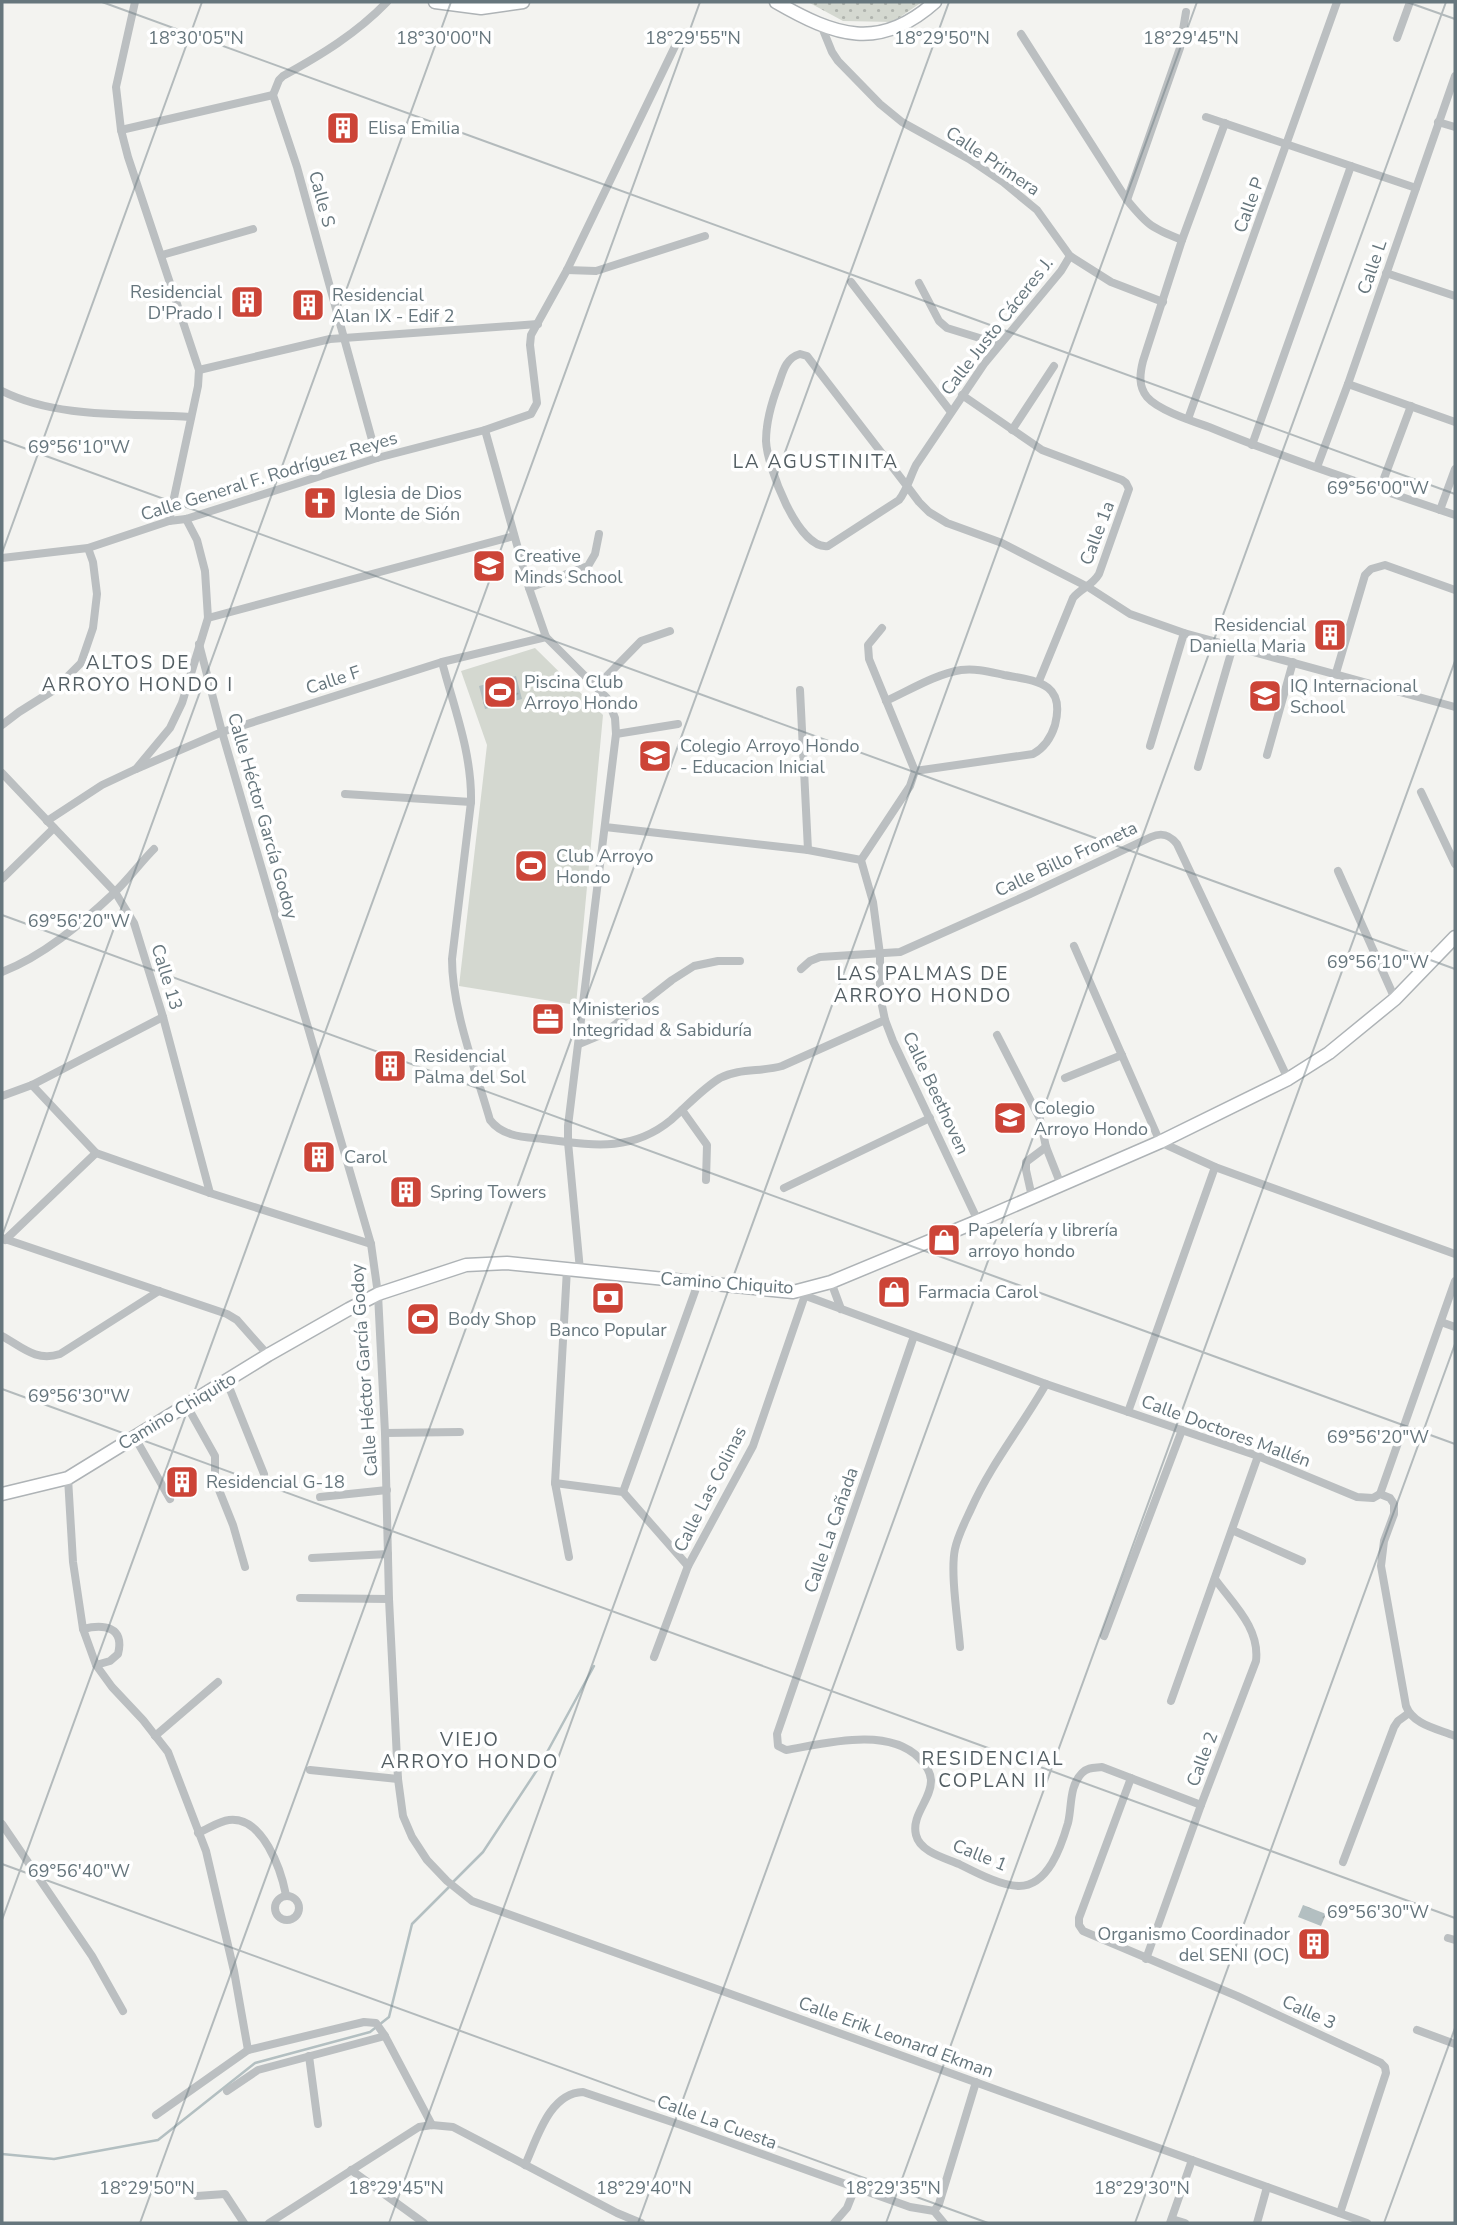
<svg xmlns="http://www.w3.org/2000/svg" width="1457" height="2225" viewBox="0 0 1457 2225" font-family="'Nunito Sans',sans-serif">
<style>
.grass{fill:url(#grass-dots)}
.garden{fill:#d4d8d0}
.water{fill:url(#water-ripples)}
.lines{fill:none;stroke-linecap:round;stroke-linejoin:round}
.stream{stroke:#b3bfc1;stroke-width:2.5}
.secondary-casing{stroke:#aeb3b6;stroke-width:15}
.street{stroke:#bbbfc1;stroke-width:8}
.secondary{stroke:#fff;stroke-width:12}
.ticks{fill:none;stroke:#66767d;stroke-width:2;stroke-opacity:0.45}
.labels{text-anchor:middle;stroke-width:7;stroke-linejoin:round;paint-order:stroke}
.poi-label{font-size:18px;fill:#66767d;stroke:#fff;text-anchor:start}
.street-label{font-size:18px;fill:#66767d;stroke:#fff}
.neighbourhood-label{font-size:19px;letter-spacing:2px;fill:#535e63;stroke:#fff}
.ticks-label{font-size:18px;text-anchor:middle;fill:#66767d;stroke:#fff;stroke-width:7;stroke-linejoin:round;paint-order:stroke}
</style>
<defs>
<pattern id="grass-dots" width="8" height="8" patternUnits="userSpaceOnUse" patternTransform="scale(1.75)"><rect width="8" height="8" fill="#d4d8d0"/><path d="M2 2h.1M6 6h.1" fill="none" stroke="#b0b4ae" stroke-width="1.8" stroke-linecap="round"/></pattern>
<pattern id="water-ripples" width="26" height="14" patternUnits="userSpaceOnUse" patternTransform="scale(1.75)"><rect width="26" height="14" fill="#b3bfc1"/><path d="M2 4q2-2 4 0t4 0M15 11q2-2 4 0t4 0" fill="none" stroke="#95a0a2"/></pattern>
</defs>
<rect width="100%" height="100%" fill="#f3f3f0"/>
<polygon class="grass" points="808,2 922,2 893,22 843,21"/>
<polygon class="garden" points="535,648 603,715 576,1005 459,986 487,745 461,671"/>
<g class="water">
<polygon points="516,676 522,699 485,709 479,686"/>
<polygon points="1303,1905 1326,1914 1321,1926 1298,1917"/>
</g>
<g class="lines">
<g class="stream">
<polyline points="453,1882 483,1852 539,1767 594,1666"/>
<polyline points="2,2154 54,2159 158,2140 255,2063 370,2032 389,2017 412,1924 449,1887"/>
</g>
<defs>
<g id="secondary">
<polyline points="435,2 481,8 523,2"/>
<path d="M776,2c59,34 103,50 159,0"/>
<polyline points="2,1494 68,1478 268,1355 349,1309 378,1294 466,1265 507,1263 793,1292 831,1282 978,1221 1160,1142 1288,1079 1329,1053 1395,999 1455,937"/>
</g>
</defs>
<use href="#secondary" class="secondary-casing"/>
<g class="street">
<polyline points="135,2 116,87 121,130 128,157 199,370 198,386 169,521"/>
<polyline points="821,25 832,52 838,61 880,104 902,122 969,159 1003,182 1037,210 1070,256 1111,282 1163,302"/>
<path d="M1021,34l106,166c21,26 25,28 55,40"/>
<polyline points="1397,38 1410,2"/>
<polyline points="1206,117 1416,188"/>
<polyline points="1438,122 1455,127"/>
<path d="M1225,123l-43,117 -39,121c-3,12 -5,25 4,36 11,13 45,24 62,30 80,33 164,60 246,88"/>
<polyline points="121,130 273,95"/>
<polyline points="1127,200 1180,48 1186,12"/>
<polyline points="162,255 253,229"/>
<path d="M1070,256l-9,15 -77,93 -68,101c-6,12 -9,25 -17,35l-71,46c-30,4 -61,-80 -62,-105 0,-20 6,-40 13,-58 4,-12 7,-25 21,-29l7,2 100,130 12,16 10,10 18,11 55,20 86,44 42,27 54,19 271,74"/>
<polyline points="567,270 596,271 705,236"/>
<polyline points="1386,273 1455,296"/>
<polyline points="851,282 951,412"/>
<polyline points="919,283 939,321 947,328 999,344"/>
<polyline points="199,370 330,339 538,324"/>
<polyline points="1348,384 1455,422"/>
<path d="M2,391c56,28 127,22 189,26"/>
<path d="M962,395l80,55 80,30 4,3 3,6 -30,85c-7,12 -18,14 -26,24l-34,83"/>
<polyline points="1188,419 1337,2"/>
<polyline points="485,430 529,588 546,637 607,698 615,718 616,734 568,1126 568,1142 580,1270"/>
<polyline points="1012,430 1054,366"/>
<polyline points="1252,445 1351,166"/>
<path d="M377,458l-80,-291 -24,-72 6,-15 4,-4c38,-21 73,-42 104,-74"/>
<polyline points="1317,467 1348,384 1455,76"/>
<polyline points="1380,489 1411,406"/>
<polyline points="1440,510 1455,469"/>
<polyline points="2,558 88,548 169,521 186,519 377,458 485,430 531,414 537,403 530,345 531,335 567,270 678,40"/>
<polyline points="529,588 588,566 595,554 599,534"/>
<polyline points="208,618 514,536"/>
<polyline points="882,628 868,645 869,659 915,771 910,786 861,860 873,902 880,954 880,996 885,1020 893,1041 978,1221"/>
<polyline points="199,644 222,732 371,1244 378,1294 385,1433 389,1599 398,1779 403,1816 412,1837 427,1860 447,1881 472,1901 1367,2223"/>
<path d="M442,662c12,46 30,91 29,140l-19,157c0,51 24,112 38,161 13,17 34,17 53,19 48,6 88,14 128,-19 16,-14 31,-31 49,-42 19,-10 42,-6 62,-12l103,-46"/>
<polyline points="1336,673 1365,575 1371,569 1385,565 1455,590"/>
<polyline points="597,686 641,641 670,631"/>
<polyline points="800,690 808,850"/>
<path d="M886,701c24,-11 50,-27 75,-31 15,-2 29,2 43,5 32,6 62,7 51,50 -4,13 -11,23 -22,29l-118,17"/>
<polyline points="2,725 19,712 54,690 81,663 93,628 97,594 93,562 88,548"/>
<polyline points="616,734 678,724"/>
<polyline points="1150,746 1184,633"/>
<polyline points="1267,755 1293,662"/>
<polyline points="1198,767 1233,646"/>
<polyline points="136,769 222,732 442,662 546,637"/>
<polyline points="2,773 115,892 134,923 163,1017 210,1193"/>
<polyline points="1421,792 1455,864"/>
<polyline points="345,794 471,802"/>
<polyline points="47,821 102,785 136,769 170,728 182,703 208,618 205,571 197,540 186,519"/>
<polyline points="605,827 808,850 861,860"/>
<polyline points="1338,871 1395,999"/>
<polyline points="2,879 54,828"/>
<polyline points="1074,946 1160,1142 1215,1167 1455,1254"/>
<path d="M801,969l9,-8 10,-4 80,-5 130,-58 121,-57c11,-5 19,-2 26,7l111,235"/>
<path d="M2,972c41,-16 79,-48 111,-78 15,-14 27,-31 41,-45"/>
<polyline points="997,1035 1040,1119 1046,1147 1061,1185"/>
<polyline points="579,1044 603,1034 672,980 694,966 718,961 740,961"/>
<polyline points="1065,1078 1122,1055"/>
<polyline points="32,1085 96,1153 210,1193 371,1244"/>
<polyline points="2,1096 32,1085 163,1017"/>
<polyline points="682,1110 707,1145 706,1180"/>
<polyline points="784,1188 930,1118"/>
<polyline points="1032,1197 1026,1170 1026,1162 1046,1147"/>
<polyline points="2,1238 227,1314 237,1320 268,1355"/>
<polyline points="5,1240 96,1153"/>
<polyline points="567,1269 555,1483 569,1557"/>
<polyline points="831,1282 841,1309"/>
<path d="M795,1292l251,92 212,72 99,41 16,1 7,-4 10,4 4,6v10l-10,27 -3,25 25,140c7,19 32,23 49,30"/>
<polyline points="1441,1322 1455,1327"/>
<path d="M2,1336c20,11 34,26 58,18l99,-63"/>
<path d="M914,1336l-137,398 1,12 8,4c37,-6 102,-24 133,8 6,6 12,13 12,23 0,19 -20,34 -15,54 4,17 29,23 43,29 16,8 42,22 60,22 29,0 42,-39 49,-63 4,-16 1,-37 14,-50 6,-6 12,-5 20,-6l99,38"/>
<polyline points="227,1382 264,1474"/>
<polyline points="187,1406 215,1456 215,1480 233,1525 245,1567"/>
<polyline points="1128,1412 1215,1167"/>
<polyline points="385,1433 460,1432"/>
<polyline points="134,1436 170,1499"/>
<polyline points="68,1478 73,1562 83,1629 96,1665 112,1687 143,1720 168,1752 206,1851 234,1971 248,2050"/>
<polyline points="555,1483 623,1492 688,1566"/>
<polyline points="623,1492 698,1283"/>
<polyline points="1380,1494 1455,1281"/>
<polyline points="320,1497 387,1490"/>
<polyline points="1232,1530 1302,1561"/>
<polyline points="312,1558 388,1554"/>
<polyline points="300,1598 389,1599"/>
<path d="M83,1629c20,-5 42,-3 35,25l-8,7 -14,4"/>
<polyline points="1104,1636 1182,1430"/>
<path d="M960,1647c-2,-26 -10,-75 -5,-98 3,-14 10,-27 16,-40 20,-45 51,-83 75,-125"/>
<polyline points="654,1657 688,1566 753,1446 805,1295"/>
<polyline points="1171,1701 1258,1456"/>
<polyline points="155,1736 218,1682"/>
<polyline points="310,1770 398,1779"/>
<polyline points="1131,1778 1079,1918 1079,1925 1083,1931 1237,1996 1381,2063 1385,2067 1386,2073 1340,2213"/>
<polyline points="2,1824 92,1956 123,2011"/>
<path d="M198,1833c10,-4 21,-12 31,-13 34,-4 52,50 57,75"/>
<polyline points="1343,1862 1394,1727 1398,1721 1409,1713"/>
<circle cx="287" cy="1908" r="12"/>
<polyline points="1448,1938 1455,1940"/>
<path d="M1146,1959l55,-154 55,-144c4,-33 -23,-57 -41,-82"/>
<polyline points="1417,2030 1455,2044"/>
<polyline points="309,2056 318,2124"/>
<polyline points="227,2091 258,2070 385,2036"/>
<polyline points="156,2115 248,2050 364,2022 376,2023 385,2036 432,2125"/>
<path d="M525,2165c12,-26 24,-72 58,-73l98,33 229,82 24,4"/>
<polyline points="351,2170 424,2223"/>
<polyline points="197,2196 225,2194 244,2223"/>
<polyline points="1172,2219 1185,2223"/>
<polyline points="269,2223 419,2127 432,2125 453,2127 617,2213 641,2223"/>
<polyline points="834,2223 847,2208 855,2188"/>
<polyline points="944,2223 934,2211 939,2204 976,2082"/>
<polyline points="1170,2223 1192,2160"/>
<polyline points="1257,2223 1267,2187"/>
</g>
<use href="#secondary" class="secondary"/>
</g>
<path class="ticks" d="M102,2l1353,492M1407,2l48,17M2,440l1453,529M2,553l200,-551M2,915l1453,529M2,1236l449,-1234M2,1389l1453,529M2,1864l986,359M2,1920l698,-1918M140,2223l809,-2221M389,2223l808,-2221M638,2223l808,-2221M886,2223l569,-1562M1135,2223l320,-879M1384,2223l71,-195"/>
<defs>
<symbol id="building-square" viewBox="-11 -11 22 22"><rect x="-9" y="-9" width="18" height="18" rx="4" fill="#cc4437" stroke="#fff"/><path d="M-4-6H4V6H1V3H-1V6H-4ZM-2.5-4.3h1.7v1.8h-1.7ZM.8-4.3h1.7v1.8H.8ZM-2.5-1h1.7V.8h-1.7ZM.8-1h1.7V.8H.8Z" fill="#fff"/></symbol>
<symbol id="church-square" viewBox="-11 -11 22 22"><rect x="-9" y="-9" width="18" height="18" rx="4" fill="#cc4437" stroke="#fff"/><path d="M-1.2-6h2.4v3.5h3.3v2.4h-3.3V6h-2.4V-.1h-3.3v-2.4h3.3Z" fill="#fff"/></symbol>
<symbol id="school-square" viewBox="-11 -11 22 22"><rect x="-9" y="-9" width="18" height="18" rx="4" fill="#cc4437" stroke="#fff"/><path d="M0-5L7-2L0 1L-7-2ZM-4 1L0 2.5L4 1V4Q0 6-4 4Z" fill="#fff"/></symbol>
<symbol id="stadium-square" viewBox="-11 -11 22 22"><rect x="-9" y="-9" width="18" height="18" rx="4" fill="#cc4437" stroke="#fff"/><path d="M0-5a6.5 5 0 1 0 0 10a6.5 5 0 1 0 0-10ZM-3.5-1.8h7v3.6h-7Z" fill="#fff"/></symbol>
<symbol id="office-square" viewBox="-11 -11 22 22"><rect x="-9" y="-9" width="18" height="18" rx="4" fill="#cc4437" stroke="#fff"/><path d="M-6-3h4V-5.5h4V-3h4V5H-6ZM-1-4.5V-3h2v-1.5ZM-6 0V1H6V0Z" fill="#fff"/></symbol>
<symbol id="shop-square" viewBox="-11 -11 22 22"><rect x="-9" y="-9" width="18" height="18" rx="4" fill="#cc4437" stroke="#fff"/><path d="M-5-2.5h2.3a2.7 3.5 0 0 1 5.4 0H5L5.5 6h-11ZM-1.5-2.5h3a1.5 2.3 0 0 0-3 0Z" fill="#fff"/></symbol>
<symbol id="bank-square" viewBox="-11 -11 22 22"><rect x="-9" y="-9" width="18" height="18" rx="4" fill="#cc4437" stroke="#fff"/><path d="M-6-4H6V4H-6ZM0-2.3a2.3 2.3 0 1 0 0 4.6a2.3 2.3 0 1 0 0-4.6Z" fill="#fff"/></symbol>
</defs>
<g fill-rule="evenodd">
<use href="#building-square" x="324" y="109" width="38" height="38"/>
<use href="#building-square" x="228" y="283" width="38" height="38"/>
<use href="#building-square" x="289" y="286" width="38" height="38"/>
<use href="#church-square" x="301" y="484" width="38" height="38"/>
<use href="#school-square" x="470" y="547" width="38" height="38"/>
<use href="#building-square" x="1311" y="616" width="38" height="38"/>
<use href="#stadium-square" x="481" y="673" width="38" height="38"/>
<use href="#school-square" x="1246" y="677" width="38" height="38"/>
<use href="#school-square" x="636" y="737" width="38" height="38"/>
<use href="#stadium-square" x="512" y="847" width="38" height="38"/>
<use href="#office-square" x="529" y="1000" width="38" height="38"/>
<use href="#building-square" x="371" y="1047" width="38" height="38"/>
<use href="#school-square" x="991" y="1099" width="38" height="38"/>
<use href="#building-square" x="300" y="1138" width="38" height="38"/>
<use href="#building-square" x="387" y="1173" width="38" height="38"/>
<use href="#shop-square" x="925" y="1221" width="38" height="38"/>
<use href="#shop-square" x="875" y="1273" width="38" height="38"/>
<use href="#bank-square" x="589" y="1279" width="38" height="38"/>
<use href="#stadium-square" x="404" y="1300" width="38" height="38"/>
<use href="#building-square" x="163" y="1463" width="38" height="38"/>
<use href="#building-square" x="1295" y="1925" width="38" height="38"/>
</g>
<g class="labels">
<g class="poi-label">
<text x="368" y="134">Elisa Emilia</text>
<text x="222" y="298" text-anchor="end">Residencial<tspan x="222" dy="21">D'Prado I</tspan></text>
<text x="332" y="301">Residencial<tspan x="332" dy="21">Alan IX - Edif 2</tspan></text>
<text x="344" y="499">Iglesia de Dios<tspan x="344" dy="21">Monte de Sión</tspan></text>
<text x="514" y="562">Creative<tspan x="514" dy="21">Minds School</tspan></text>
<text x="1306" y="631" text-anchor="end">Residencial<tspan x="1306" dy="21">Daniella Maria</tspan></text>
<text x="524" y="688">Piscina Club<tspan x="524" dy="21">Arroyo Hondo</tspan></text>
<text x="1290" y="692">IQ Internacional<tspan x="1290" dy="21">School</tspan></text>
<text x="680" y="752">Colegio Arroyo Hondo<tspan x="680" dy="21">- Educacion Inicial</tspan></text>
<text x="556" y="862">Club Arroyo<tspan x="556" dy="21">Hondo</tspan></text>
<text x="572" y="1015">Ministerios<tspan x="572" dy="21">Integridad &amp; Sabiduría</tspan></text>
<text x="414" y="1062">Residencial<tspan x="414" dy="21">Palma del Sol</tspan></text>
<text x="1034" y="1114">Colegio<tspan x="1034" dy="21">Arroyo Hondo</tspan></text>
<text x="344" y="1163">Carol</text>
<text x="430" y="1198">Spring Towers</text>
<text x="968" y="1236">Papelería y librería<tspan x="968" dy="21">arroyo hondo</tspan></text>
<text x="918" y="1298">Farmacia Carol</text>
<text x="448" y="1325">Body Shop</text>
<text x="608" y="1336" text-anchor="middle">Banco Popular</text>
<text x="206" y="1488">Residencial G-18</text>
<text x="1290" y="1940" text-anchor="end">Organismo Coordinador<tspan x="1290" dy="21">del SENI (OC)</tspan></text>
</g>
<g class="street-label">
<text transform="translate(993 161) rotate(34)" y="6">Calle Primera</text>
<text transform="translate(322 199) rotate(75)" y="6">Calle S</text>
<text transform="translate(1249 205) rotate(-70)" y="6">Calle P</text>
<text transform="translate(1372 267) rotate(-71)" y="6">Calle L</text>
<text transform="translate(997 326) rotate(-52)" y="6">Calle Justo Cáceres J.</text>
<text transform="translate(269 476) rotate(-17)" y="6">Calle General F. Rodríguez Reyes</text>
<text transform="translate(1097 533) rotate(-69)" y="6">Calle 1a</text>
<text transform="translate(333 680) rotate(-18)" y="6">Calle F</text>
<text transform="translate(263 816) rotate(74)" y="6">Calle Héctor García Godoy</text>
<text transform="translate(1066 859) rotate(-25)" y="6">Calle Billo Frometa</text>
<text transform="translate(167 977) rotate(73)" y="6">Calle 13</text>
<text transform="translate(936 1093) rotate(65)" y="6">Calle Beethoven</text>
<text transform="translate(727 1283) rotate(4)" y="6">Camino Chiquito</text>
<text transform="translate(364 1370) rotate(-94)" y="6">Calle Héctor García Godoy</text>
<text transform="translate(177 1411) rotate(-31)" y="6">Camino Chiquito</text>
<text transform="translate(1226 1431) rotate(20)" y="6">Calle Doctores Mallén</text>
<text transform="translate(710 1489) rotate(-63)" y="6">Calle Las Colinas</text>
<text transform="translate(831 1530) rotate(-71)" y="6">Calle La Cañada</text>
<text transform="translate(1202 1759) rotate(-69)" y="6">Calle 2</text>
<text transform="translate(980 1855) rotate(22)" y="6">Calle 1</text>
<text transform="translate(1309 2012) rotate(25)" y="6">Calle 3</text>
<text transform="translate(896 2037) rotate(20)" y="6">Calle Erik Leonard Ekman</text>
<text transform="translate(717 2122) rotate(20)" y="6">Calle La Cuesta</text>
</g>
<g class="neighbourhood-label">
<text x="816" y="468">LA AGUSTINITA</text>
<text x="138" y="669">ALTOS DE<tspan x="138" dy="22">ARROYO HONDO I</tspan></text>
<text x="923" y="980">LAS PALMAS DE<tspan x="923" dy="22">ARROYO HONDO</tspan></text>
<text x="470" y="1746">VIEJO<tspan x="470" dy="22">ARROYO HONDO</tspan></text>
<text x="993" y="1765">RESIDENCIAL<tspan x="993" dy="22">COPLAN II</tspan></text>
</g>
</g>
<g class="ticks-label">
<text x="196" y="44">18°30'05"N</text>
<text x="444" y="44">18°30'00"N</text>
<text x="693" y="44">18°29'55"N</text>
<text x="942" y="44">18°29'50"N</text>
<text x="1191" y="44">18°29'45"N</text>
<text x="79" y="453">69°56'10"W</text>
<text x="1378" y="494">69°56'00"W</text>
<text x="79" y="927">69°56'20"W</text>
<text x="1378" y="968">69°56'10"W</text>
<text x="79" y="1402">69°56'30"W</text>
<text x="1378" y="1443">69°56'20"W</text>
<text x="79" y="1877">69°56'40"W</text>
<text x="1378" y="1918">69°56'30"W</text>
<text x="147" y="2194">18°29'50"N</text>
<text x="396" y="2194">18°29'45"N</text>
<text x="644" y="2194">18°29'40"N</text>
<text x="893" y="2194">18°29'35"N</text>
<text x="1142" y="2194">18°29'30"N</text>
</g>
<rect width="1457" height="2225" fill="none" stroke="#66767d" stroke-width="7"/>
</svg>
